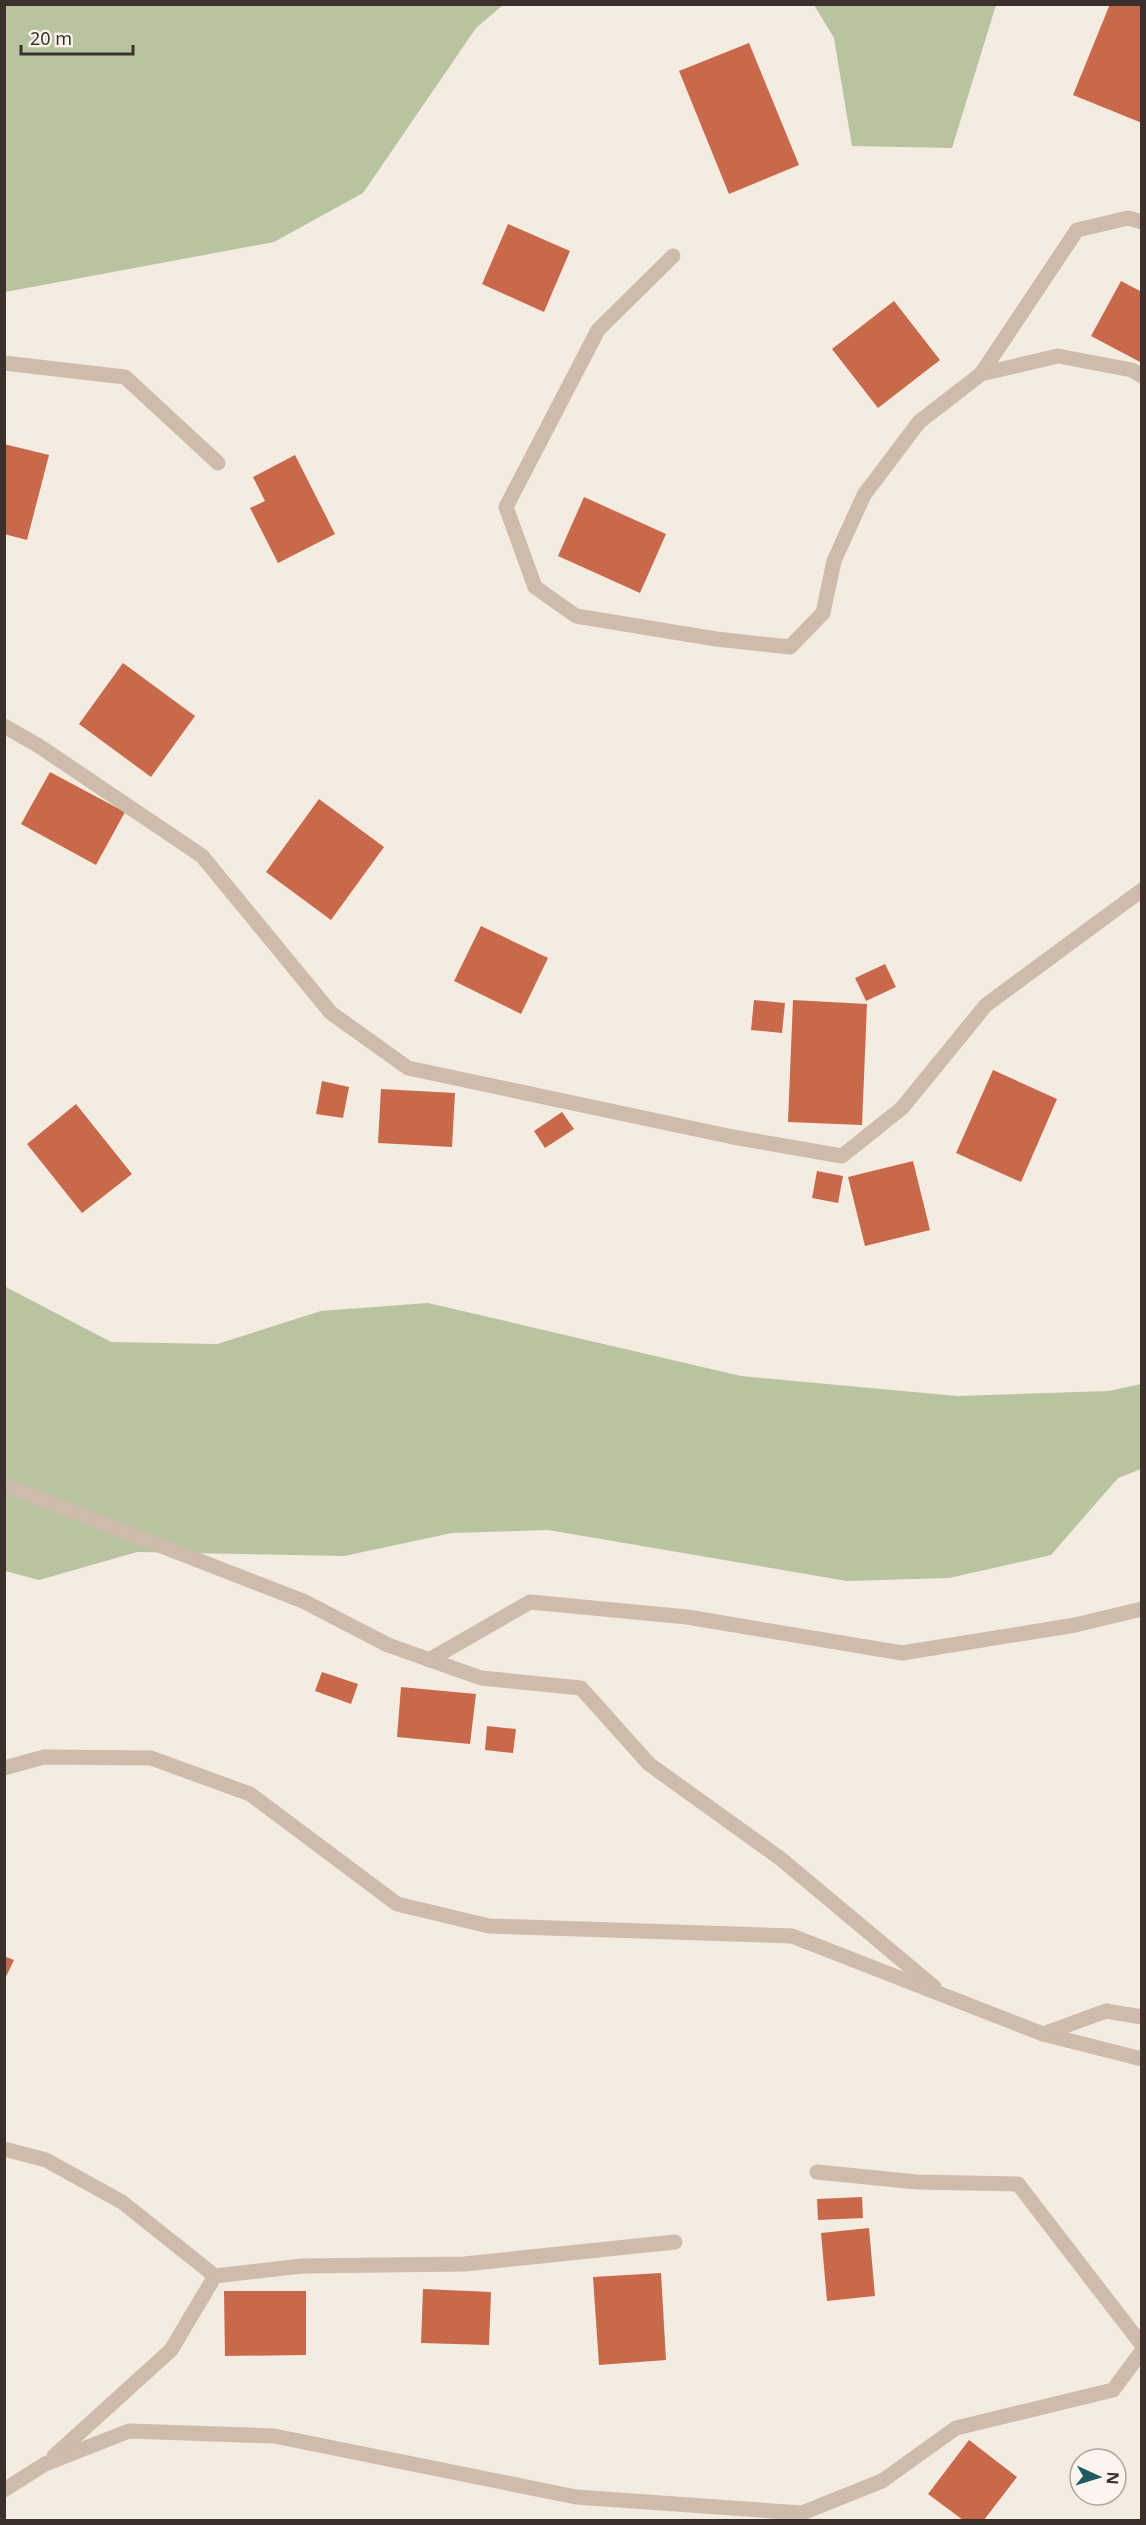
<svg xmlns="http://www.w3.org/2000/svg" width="1146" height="2525" viewBox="0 0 1146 2525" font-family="'Noto Sans',sans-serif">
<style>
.green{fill:#b8c4a0}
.building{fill:#c8694b}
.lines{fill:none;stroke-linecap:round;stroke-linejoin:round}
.minor{stroke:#cdbbac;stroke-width:15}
</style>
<rect width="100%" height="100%" fill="#f4ebe1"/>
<g class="green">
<polygon points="5,4 503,4 503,5 476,28 363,193 274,242 5,292"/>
<polygon points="814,5 996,5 952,148 852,146 834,38"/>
<polygon points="4,1286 111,1342 217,1344 321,1311 428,1303 741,1376 957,1396 1109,1391 1141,1384 1141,1469 1118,1478 1051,1555 949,1578 847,1581 548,1530 452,1533 344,1556 137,1552 39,1580 5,1571"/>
</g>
<g class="building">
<polygon points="1110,4 1142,4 1142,123 1073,95"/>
<polygon points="749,43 799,165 729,194 679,71"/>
<polygon points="508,224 570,251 544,312 482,284"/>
<polygon points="1121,281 1142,292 1142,363 1091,336"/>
<polygon points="894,301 940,360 878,408 832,349"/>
<polygon points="4,444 49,455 27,540 4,534"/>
<polygon points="295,455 335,534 278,563 250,508 265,501 253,477"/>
<polygon points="584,497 666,534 640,593 558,556"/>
<polygon points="123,663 195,716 151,777 79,724"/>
<polygon points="50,772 125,812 96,865 21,824"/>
<polygon points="319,799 384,847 331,920 266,872"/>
<polygon points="481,926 548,958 521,1014 454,981"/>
<polygon points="885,964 896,987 866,1001 855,978"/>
<polygon points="754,1000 785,1003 782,1033 751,1030"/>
<polygon points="793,1000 867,1004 862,1125 788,1122"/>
<polygon points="993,1070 1057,1099 1021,1182 956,1153"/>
<polygon points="322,1081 349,1087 343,1118 316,1114"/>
<polygon points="381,1089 455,1093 452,1147 378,1143"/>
<polygon points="76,1104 132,1174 82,1213 27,1144"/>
<polygon points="562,1112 574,1129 545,1148 534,1131"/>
<polygon points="913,1161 930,1230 865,1246 848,1177"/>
<polygon points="817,1171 843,1176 838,1203 812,1198"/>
<polygon points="322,1672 358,1684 351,1704 315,1691"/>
<polygon points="401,1687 476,1694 470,1744 397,1737"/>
<polygon points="487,1726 516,1729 513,1753 485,1750"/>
<polygon points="4,1956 14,1960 4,1981"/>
<polygon points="862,2197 863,2218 818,2220 817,2199"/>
<polygon points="869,2228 875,2296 827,2301 821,2233"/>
<polygon points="661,2273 666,2360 599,2365 593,2277"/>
<polygon points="423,2289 491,2292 489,2345 421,2343"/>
<polygon points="224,2291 306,2291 306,2355 225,2356"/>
<polygon points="969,2440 1017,2477 984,2520 963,2520 928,2494"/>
</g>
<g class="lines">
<g class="minor">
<polyline points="673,256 598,330 506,507 535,587 576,616 716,639 790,647 823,613 834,561 864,495 919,422 981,374 1058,356 1132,370 1142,376"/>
<polyline points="4,363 125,377 218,463"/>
<polyline points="981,374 1077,230 1128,218 1142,222"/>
<polyline points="4,726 39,746 202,856 331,1013 408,1068 733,1137 842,1156 902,1108 986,1005 1142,890"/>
<polyline points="4,1485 303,1601 388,1645 481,1678 581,1688 649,1764 781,1859 934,1987"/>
<polyline points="429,1660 530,1602 687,1617 902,1653 1075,1625 1142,1609"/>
<polyline points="4,1768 44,1757 151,1758 250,1794 397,1904 489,1926 792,1936 1043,2034 1142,2059"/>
<polyline points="1043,2034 1106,2011 1142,2017"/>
<polyline points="4,2149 46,2160 122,2202 215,2276"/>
<polyline points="817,2172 917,2182 1018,2184 1142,2345"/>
<polyline points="54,2456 171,2350 215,2276 302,2266 464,2264 675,2242"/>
<polyline points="4,2490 45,2464 129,2431 274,2436 576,2497 802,2513 882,2481 956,2428 1113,2390 1142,2351"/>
</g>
</g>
<rect width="1146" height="2525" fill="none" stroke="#3b302b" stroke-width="12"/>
<g transform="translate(1098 2477) rotate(94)"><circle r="28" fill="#fbf5ee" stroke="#aea6a0" stroke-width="1.5"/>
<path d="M0-4.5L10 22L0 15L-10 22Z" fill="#1f5a5e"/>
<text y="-9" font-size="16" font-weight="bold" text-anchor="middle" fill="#3b302b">N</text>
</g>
<path d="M21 45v9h112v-9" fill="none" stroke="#3b302b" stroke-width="3"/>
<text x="30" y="45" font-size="18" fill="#3b302b" stroke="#fbf5ee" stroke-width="4.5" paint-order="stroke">20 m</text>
</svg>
